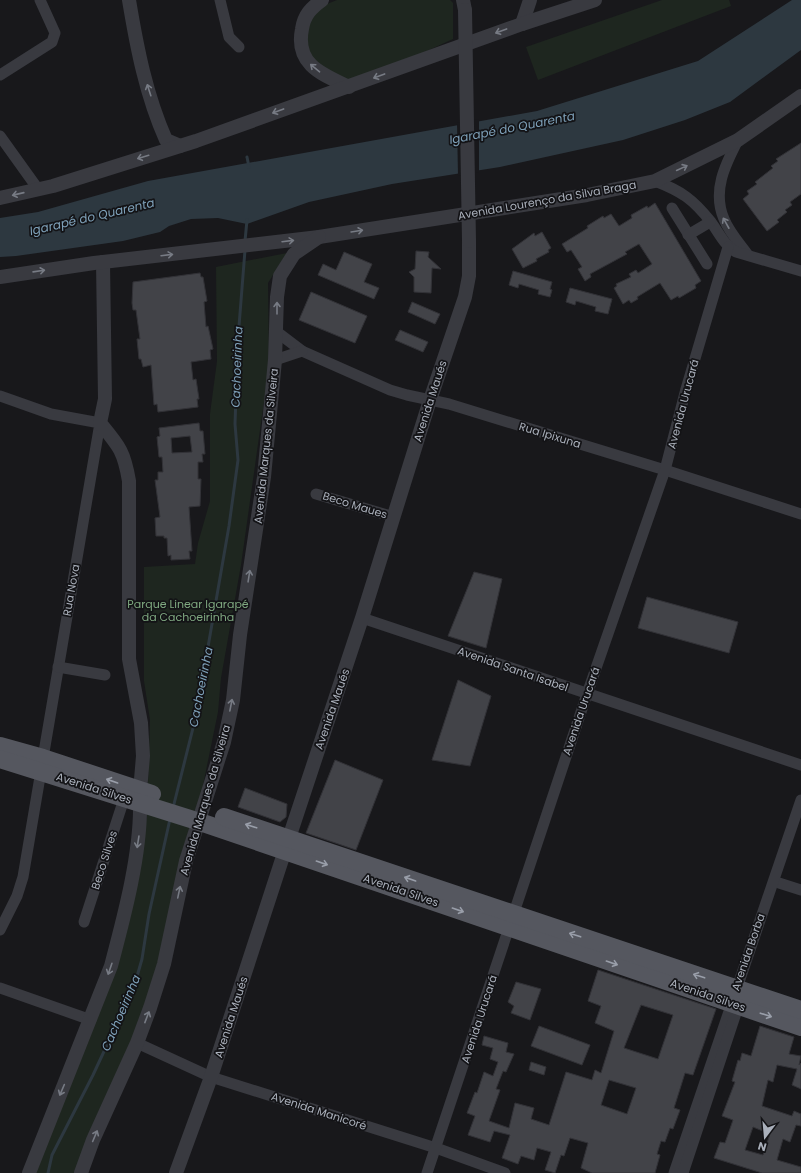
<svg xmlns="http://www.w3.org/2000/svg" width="801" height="1173" viewBox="0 0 801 1173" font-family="Poppins,sans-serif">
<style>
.green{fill:#1e261f}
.water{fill:#2d3840}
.pier{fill:#18181b}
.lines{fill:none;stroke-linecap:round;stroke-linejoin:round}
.stream{stroke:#2d3840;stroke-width:3}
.building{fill:#424348;stroke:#323237;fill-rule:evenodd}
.minor{stroke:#393a40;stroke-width:11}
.tertiary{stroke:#393a40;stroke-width:14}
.primary{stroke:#55575f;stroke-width:18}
.tertiary-bridge{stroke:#393a40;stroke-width:14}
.oneway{stroke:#777b84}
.oneway2{stroke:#999ea9}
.labels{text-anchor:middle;stroke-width:3.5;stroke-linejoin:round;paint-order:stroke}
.street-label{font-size:11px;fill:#aab0bb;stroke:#131316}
.park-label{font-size:11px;fill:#7fa880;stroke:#131316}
.water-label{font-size:12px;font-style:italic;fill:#7ea0b8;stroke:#131316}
</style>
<rect width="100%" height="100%" fill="#18181b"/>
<g class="green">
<polygon points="337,0 450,0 453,3 453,39 357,83 342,78 320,67 304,47 304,28 317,8"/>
<polygon points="662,0 729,0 731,6 538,80 526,47"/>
<polygon points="287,253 268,283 269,366 241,565 221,678 218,712 202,790 182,851 153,989 75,1173 34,1173 93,1027 144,838 147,814 150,720 144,681 144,567 195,564 198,543 210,501 210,414 217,361 216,267"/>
</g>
<polygon class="water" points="792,0 801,0 801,50 730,102 685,120 623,140 500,167 392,184 309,202 247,224 218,218 191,219 169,226 160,232 123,241 16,256 0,257 0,218 38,212 148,181 537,111 698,61"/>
<polygon class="pier" points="479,119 479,172 458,176 457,123"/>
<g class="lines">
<g class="stream">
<polyline points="247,157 249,167"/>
<polyline points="245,241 247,220"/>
<polyline points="173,808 196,716 229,526 238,460 235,424 238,339 245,250"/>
<polyline points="48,1173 52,1155 93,1075 134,987 142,959 149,914 170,819"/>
</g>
</g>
<g class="building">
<polygon points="801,143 801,194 790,202 792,205 785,210 787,212 777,220 779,222 767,231 743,199 749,194 747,191 757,184 755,182 773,168 771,166 778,161 776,159"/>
<polygon points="655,203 701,281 695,285 696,288 679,298 678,296 671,300 660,283 637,297 638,299 631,303 629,300 623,304 614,288 617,286 616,284 631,277 629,274 636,270 638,273 652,264 639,244 625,252 627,254 590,274 591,277 585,281 578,269 582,267 571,250 567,252 562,244 588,228 587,226 603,216 604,218 611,214 619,226 632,218 631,215 647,206 648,208"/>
<polygon points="542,232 551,248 548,250 549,252 536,259 537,261 523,268 512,249 534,233 535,236"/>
<polygon points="416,251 429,252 428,257 441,269 432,268 431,293 414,292 414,277 409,272 415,269"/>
<polygon points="344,252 372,264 364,282 379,288 374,299 318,275 323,264 336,270"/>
<polygon points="513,271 552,282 550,289 552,290 550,297 538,294 539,290 519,284 518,288 509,285"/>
<polygon points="200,273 201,277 203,277 207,301 204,302 206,327 208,326 213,349 210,350 211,359 191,362 193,380 196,379 199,399 197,399 198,407 158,412 157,404 154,405 151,365 143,367 141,359 139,359 137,339 140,339 136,310 133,310 132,303 133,282"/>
<polygon points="570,288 612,299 608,314 595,311 596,307 576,301 575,305 566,302"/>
<polygon points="311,292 367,316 355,343 299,320"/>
<polygon points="412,302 440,314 435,324 408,312"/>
<polygon points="400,330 428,342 423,352 395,340"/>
<path d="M199,423l1,8h3l2,23h-3l1,8h-5v17h3l-1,27 -11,1 3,44h-3l1,8 -19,1v-5l-3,1 -1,-18h-3v-2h-8l-1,-18 5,-1 -5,-37h3v-8h5l-1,-15h-3l-2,-20 3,-1 -1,-8zM190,436l2,16 -20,1 -1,-15z"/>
<polygon points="474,572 502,579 486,648 448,636"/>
<polygon points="647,597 738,622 729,653 638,628"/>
<polygon points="458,680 491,696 470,766 432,760"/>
<polygon points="335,760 383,780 356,850 306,833"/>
<polygon points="245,788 287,804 286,817 280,822 238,807"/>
<path d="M598,970l118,39 -23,66 -8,-2 -11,35 6,2 -7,19 -3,-1 -5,14 -4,-1 -4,13 3,1 -5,18h-63l-11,-5 7,-25 -18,-5 -6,18 -3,-1 -6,18 -10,-3 6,-18 -14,-4 -3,12 -13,-4 -3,8 -16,-6 8,-23 -16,-4 -4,11 -22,-7 7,-19 -8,-3 8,-21 2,1 7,-21 9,4 5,-14 -8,-3 3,-11 -11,-3 2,-9 24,7 -2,9 8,2 -8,18 -3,-1 -7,18 4,1 -11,31 20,7 6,-25 19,5 -3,11 18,6 17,-53 26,8 3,-10 6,3 13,-42 -19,-8 6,-17 -13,-5zM641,1005l32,10 -15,44 -34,-11zM609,1080l27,8 -9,26 -26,-9z"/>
<polygon points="516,982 541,989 530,1020 511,1013 514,1006 508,1002"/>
<polygon points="539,1026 590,1045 582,1065 531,1046"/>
<path d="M760,1026l34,11 -5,17 12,2 -2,9 2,-2v26l-9,-4 5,-16 -20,-4 -4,17 -5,-2 -6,26 30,10 2,-5 7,3v12l-5,-1 -6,17 -7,-3 -6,21 24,7v6h-39l-48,-15 6,-16 5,1 8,-23 -11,-4 13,-34 -3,-1 6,-21 2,1 2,-8 9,3zM753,1127l17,7 -7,21 -18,-5z"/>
<polygon points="531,1062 546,1067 544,1075 529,1070"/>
</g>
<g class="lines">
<g class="minor">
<polyline points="220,0 229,37 239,47"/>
<polyline points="0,75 52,42 55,33 40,0"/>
<polyline points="0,136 38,189"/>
<path d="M738,140c-13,25 -26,51 -14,79 5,13 16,25 24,36"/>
<path d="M655,181c26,10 38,18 56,41 8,11 13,23 25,30l65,19"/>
<polyline points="672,208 707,264"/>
<polyline points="688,235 710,222"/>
<polyline points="277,332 302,351 390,390 407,395 449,404 665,470 801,514"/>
<polyline points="275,360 302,351"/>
<polyline points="0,396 51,414 100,423 43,758"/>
<polyline points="316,494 394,517"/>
<polyline points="362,618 801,765"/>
<polyline points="58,667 105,675"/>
<polyline points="779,883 801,890"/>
<polyline points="84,922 124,799"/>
<polyline points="0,930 17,896 23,877 41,771"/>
<polyline points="0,988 91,1020"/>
<polyline points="137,1043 211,1077 436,1148 505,1173"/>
<polyline points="427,1173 587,694 665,470 686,389 728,247"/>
<polyline points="674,1173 801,800"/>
<polyline points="683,1173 740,1001"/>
</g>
<g class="tertiary">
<path d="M129,0c8,48 17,95 37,140l14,6"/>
<path d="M322,0c-11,8 -18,15 -20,29 -7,35 19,45 47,58"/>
<polyline points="463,0 465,10"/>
<polyline points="522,24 530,0"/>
<polyline points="0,198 53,186 196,141 522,24 595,0"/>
<path d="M103,262l2,137 -5,24c19,23 24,28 29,58v178l12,64 2,33 -3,35"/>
<polyline points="0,277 94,263 319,237 587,195 655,181 738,140 801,96"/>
<path d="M29,1173l82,-207c13,-49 30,-112 29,-163"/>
<polyline points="81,1173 93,1140 137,1043 150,1008 164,964 186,861 224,742 233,700 240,635 264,477 275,360 277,297 280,276 294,254 319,237"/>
<polyline points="176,1173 211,1077 289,838 362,618 430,400 465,297 469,276 469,241"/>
</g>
<g class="primary">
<polyline points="0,746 43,758 152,794"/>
<polyline points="0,759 200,822 801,1027"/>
<polyline points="224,817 801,1010"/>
</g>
<polyline class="tertiary-bridge" points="465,10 469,241"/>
</g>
<defs><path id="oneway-shaft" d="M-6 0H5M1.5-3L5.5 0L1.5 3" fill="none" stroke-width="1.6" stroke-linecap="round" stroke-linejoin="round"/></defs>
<g class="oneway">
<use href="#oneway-shaft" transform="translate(501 31) rotate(160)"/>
<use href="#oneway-shaft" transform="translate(315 68) rotate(-140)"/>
<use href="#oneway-shaft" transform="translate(379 76) rotate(160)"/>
<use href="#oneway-shaft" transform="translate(149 90) rotate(-108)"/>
<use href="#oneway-shaft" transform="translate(278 111) rotate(160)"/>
<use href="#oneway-shaft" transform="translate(143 157) rotate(163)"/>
<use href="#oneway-shaft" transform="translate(682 168) rotate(-25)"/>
<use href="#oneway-shaft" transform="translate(18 194) rotate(167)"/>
<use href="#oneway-shaft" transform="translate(726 223) rotate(-119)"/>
<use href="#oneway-shaft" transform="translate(357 231) rotate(-9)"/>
<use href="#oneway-shaft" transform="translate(288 241) rotate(-7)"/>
<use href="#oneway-shaft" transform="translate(167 255) rotate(-7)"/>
<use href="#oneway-shaft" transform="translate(39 271) rotate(-8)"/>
<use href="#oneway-shaft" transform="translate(277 308) rotate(-90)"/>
<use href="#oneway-shaft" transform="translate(249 576) rotate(-81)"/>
<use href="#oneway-shaft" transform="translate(231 705) rotate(-79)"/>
<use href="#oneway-shaft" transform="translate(138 842) rotate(99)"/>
<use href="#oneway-shaft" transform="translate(179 892) rotate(-78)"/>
<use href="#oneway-shaft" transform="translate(110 969) rotate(109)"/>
<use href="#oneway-shaft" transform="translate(147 1017) rotate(-69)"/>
<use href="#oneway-shaft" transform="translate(62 1090) rotate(113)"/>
<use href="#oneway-shaft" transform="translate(95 1136) rotate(-67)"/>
</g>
<g class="oneway2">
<use href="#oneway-shaft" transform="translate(112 781) rotate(-161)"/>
<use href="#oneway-shaft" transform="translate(251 826) rotate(-162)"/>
<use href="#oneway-shaft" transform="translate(322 863) rotate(19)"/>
<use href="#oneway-shaft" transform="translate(410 879) rotate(-161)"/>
<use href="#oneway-shaft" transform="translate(458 910) rotate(19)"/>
<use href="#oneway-shaft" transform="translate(575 935) rotate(-162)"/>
<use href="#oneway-shaft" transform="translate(612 963) rotate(19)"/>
<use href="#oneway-shaft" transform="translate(699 976) rotate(-162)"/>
<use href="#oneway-shaft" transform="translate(766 1015) rotate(18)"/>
</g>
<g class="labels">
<g class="street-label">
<text transform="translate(547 200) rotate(-10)" y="4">Avenida Lourenço da Silva Braga</text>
<text transform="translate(430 401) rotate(-72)" y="4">Avenida Maués</text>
<text transform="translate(683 404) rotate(-75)" y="4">Avenida Urucará</text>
<text transform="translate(550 435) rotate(17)" y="4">Rua Ipixuna</text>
<text transform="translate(266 446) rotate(-84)" y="4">Avenida Marques da Silveira</text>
<text transform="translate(355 505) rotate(17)" y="4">Beco Maues</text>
<text transform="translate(71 590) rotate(-80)" y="4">Rua Nova</text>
<text transform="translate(513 669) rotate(19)" y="4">Avenida Santa Isabel</text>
<text transform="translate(332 709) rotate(-71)" y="4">Avenida Maués</text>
<text transform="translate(581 711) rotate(-71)" y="4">Avenida Urucará</text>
<text transform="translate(94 788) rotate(18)" y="4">Avenida Silves</text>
<text transform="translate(205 800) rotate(-74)" y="4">Avenida Marques da Silveira</text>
<text transform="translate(104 860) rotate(-72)" y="4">Beco Silves</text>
<text transform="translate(401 890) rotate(19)" y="4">Avenida Silves</text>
<text transform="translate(748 952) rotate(-71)" y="4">Avenida Borba</text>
<text transform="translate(708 995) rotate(19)" y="4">Avenida Silves</text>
<text transform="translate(231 1017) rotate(-72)" y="4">Avenida Maués</text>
<text transform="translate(479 1019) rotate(-72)" y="4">Avenida Urucará</text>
<text transform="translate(319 1111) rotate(18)" y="4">Avenida Manicoré</text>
</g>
<g class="park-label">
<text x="188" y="608">Parque Linear Igarapé<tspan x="188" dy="13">da Cachoeirinha</tspan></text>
</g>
<g class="water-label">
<text transform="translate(512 128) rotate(-11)" y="4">Igarapé do Quarenta</text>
<text transform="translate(92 217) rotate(-13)" y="4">Igarapé do Quarenta</text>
<text transform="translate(237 367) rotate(-88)" y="4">Cachoeirinha</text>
<text transform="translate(201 687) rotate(-79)" y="4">Cachoeirinha</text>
<text transform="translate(121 1013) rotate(-67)" y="4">Cachoeirinha</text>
</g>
</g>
<g transform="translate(765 1137) rotate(196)" stroke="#131316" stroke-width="3" paint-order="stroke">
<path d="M0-3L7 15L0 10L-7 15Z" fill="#aab0bb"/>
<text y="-6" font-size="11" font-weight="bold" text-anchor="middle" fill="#aab0bb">N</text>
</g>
</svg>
